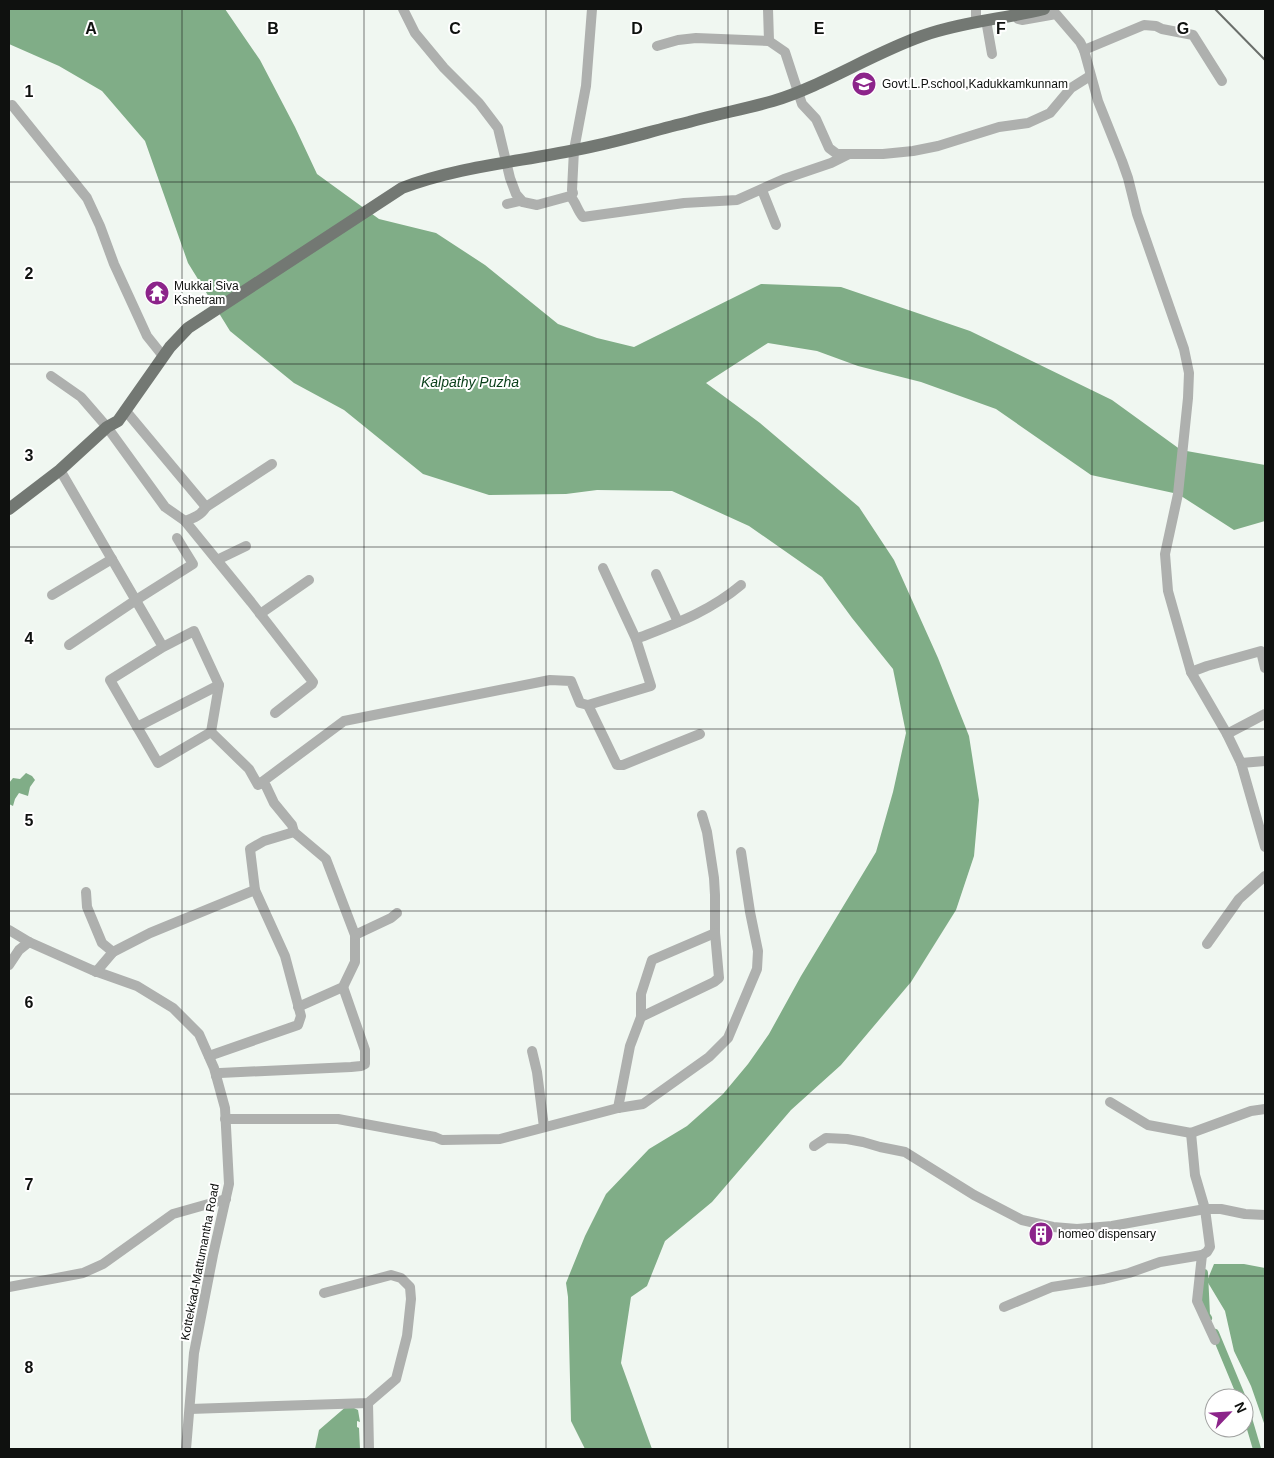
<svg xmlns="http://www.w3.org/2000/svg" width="1274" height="1458" viewBox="0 0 1274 1458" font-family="Helvetica,sans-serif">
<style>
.water{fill:#80ad87}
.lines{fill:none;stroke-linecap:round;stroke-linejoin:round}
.canal{stroke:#80ad87;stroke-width:8}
.minor{stroke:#aeb0ae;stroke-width:10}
.major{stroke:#737873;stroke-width:12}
.rail{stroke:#6b6f6b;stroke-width:2}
.grid{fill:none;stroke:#0f110f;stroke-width:1;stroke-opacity:0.55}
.labels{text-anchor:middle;stroke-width:4;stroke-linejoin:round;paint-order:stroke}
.poi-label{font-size:12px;fill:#0f110f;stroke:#fff;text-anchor:start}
.street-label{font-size:12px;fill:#0f110f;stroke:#fff}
.water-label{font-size:14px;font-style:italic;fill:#083e18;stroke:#fff}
.grid-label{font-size:16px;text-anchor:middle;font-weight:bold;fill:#0f110f;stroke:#fff;stroke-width:4;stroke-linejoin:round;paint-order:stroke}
</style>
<rect width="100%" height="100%" fill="#f0f7f1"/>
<g class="water">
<polygon points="9,9 225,9 260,60 295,127 317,174 379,219 436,233 485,265 558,324 597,338 634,347 761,284 841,287 970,331 1112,400 1181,450 1265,465 1265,521 1234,530 1178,494 1091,475 996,409 921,382 858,366 817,351 768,343 706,383 760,423 859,507 894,560 938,658 969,736 979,800 974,856 956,910 911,982 841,1065 791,1110 712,1202 665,1241 647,1286 631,1297 621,1363 652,1449 585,1449 571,1421 568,1297 566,1283 585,1236 606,1194 649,1149 687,1126 723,1094 748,1064 769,1034 801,976 876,852 893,792 906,733 893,669 852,618 822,577 749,526 672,491 597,490 566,494 489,495 423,474 344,410 294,383 230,331 188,263 145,141 102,91 59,66 9,44"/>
<polygon points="26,773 32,776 35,780 30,787 28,796 19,793 15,799 13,806 9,804 9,783 13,778 20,779"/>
<polygon points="1214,1264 1244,1264 1265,1268 1265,1426 1251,1386 1234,1351 1225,1311 1207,1281"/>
<polygon points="348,1405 358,1410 360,1422 357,1421 357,1427 359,1428 360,1449 315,1449 319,1430"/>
</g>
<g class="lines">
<g class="canal">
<polyline points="1204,1273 1206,1315 1208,1318"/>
<polyline points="1215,1333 1242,1398"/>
<polyline points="1244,1405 1257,1449"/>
</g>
<g class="minor">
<path d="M403,9l12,24 29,35 35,35 19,25 12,50 6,16 7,8 14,3 33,-9c6,6 7,14 13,21l101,-14 53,-3 47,-21 47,-16 18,-9"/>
<polyline points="768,9 769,41"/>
<polyline points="1018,19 1022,20 1056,14 1080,42 1084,50 1098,101 1122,161 1128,178 1137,214 1184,349 1189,373 1188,398 1178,494 1165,554 1168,591 1191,672 1227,734 1241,763 1265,847"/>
<polyline points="986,20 992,54"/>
<polyline points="976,21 976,9"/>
<polyline points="657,46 678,40 696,38 769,41 785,52 802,104 816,119 829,148 837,154 883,154 913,151 938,146 999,127 1028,123 1050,113 1071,88 1090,76"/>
<polyline points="1084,50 1144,25 1156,26 1162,29 1193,35 1222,81"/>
<polyline points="12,105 87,198 100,226 114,264 147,336 163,356"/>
<polyline points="762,190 776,225"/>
<polyline points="573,193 572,190 574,150 586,86 592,9"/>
<polyline points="507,204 520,201 523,202"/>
<polyline points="51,376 81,397 107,427 165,507 185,521 251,602 313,682 312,684 275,713"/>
<polyline points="125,410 206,507"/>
<polyline points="60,470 163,647 110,680 158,763 211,732 219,685 194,631 163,647"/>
<path d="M185,521c9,-3 16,-6 21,-14l66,-43"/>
<polyline points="217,560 246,546"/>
<polyline points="656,574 678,622"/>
<polyline points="52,595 112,559"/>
<polyline points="260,614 309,580"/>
<path d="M636,639c38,-15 73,-27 105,-54"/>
<polyline points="69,645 136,600 193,564 177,538"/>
<polyline points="1191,672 1207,666 1261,651 1265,668"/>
<polyline points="588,705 617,765 623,765 700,734"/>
<polyline points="137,727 219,685"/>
<polyline points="211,732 249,769 258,785 344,721 550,680 571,681 580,703 588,705 651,686 636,639 603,568"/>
<polyline points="1227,734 1265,714"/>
<polyline points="1241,763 1265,761"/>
<polyline points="262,783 266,786 274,803 292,825 294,832 326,859 355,935 355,962 343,987 298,1007"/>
<polyline points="86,892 87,907 102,943 113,952 96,972"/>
<polyline points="9,930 29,942 92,970 137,986 173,1008 199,1034 214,1068 225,1108 229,1184 213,1255 194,1353 186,1449"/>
<polyline points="355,935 391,918 397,913"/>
<polyline points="1207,944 1239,899 1265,876"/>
<polyline points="113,952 150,933 255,890"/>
<polyline points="9,965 19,950 29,942"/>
<polyline points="641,1017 714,982 719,978 715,933 715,895 714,878 707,832 702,815"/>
<polyline points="532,1051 537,1072 544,1127"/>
<polyline points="209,1056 298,1025 301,1016 285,956 255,890 250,849 264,841 294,832"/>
<polyline points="216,1076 220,1073 351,1067 361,1066 365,1064 365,1050 343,987"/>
<polyline points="1110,1102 1148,1125 1191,1133 1251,1111 1265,1109"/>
<polyline points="618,1108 630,1046 641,1017 641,994 652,960 715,933"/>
<polyline points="225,1119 338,1119 435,1137 442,1140 500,1139 618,1108 643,1104 709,1057 728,1038 757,969 758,951 750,912 741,852"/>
<polyline points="814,1146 826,1138 847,1139 863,1142 880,1147 905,1152 974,1195 1022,1220 1053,1227 1077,1229 1112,1226 1205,1209 1221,1209 1245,1214 1265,1215"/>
<polyline points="1202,1255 1197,1301 1215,1340"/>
<polyline points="9,1287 83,1273 103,1264 173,1214 226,1199"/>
<polyline points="1004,1307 1052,1287 1104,1279 1129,1273 1160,1262 1202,1255 1207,1252 1210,1247 1205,1209 1195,1175 1191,1133"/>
<polyline points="368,1403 369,1449"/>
<polyline points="190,1409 368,1403 396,1379 407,1336 411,1299 410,1287 401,1278 391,1275 324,1293"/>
</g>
<path class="major" d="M9,509l51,-39 47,-43 11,-6 52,-74 18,-19 214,-140c55,-21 115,-26 173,-38 39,-7 76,-19 114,-28 28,-8 56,-13 84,-21 52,-16 98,-47 149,-65 40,-14 81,-17 122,-27"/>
<polyline class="rail" points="1215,9 1265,60"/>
</g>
<path class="grid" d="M182,9v1440M364,9v1440M546,9v1440M728,9v1440M910,9v1440M1092,9v1440M9,182h1256M9,364h1256M9,547h1256M9,729h1256M9,911h1256M9,1094h1256M9,1276h1256"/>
<defs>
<symbol id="school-disc" viewBox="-11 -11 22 22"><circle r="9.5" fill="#8c248a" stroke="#fff"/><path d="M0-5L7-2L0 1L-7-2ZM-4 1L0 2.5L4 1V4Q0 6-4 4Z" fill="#fff"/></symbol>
<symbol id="temple-disc" viewBox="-11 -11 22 22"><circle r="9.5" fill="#8c248a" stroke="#fff"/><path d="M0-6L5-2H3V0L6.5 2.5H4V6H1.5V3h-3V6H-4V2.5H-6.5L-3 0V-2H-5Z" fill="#fff"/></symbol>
<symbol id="building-disc" viewBox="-11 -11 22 22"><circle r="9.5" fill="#8c248a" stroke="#fff"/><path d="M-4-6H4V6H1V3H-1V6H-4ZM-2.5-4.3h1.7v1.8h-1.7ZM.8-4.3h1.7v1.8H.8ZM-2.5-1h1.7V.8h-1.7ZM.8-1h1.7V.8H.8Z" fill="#fff"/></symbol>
</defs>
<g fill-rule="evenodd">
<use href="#school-disc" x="850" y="70" width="28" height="28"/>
<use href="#temple-disc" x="143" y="279" width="28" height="28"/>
<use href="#building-disc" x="1027" y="1220" width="28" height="28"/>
</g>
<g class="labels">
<g class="poi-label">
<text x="882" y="88">Govt.L.P.school,Kadukkamkunnam</text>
<text x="174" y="290">Mukkai Siva<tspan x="174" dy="14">Kshetram</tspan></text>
<text x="1058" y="1238">homeo dispensary</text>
</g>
<g class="street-label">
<text transform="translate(200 1262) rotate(-79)" y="4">Kottekkad-Mattumantha Road</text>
</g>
<g class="water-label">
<text x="470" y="387">Kalpathy Puzha</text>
</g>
</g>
<g class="grid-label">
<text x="91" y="34">A</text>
<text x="273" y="34">B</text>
<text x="455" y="34">C</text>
<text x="637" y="34">D</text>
<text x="819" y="34">E</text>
<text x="1001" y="34">F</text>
<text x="1183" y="34">G</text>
<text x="29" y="97">1</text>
<text x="29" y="279">2</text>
<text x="29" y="461">3</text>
<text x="29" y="644">4</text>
<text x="29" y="826">5</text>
<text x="29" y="1008">6</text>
<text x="29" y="1190">7</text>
<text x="29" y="1373">8</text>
</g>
<rect width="1274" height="1458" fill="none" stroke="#0f110f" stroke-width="20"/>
<g transform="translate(1229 1413) rotate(65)"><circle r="24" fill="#ffffff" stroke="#9fa09f"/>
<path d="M0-4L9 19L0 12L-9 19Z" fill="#8c248a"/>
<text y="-8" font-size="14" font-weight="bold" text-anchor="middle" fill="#0f110f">N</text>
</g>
</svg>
